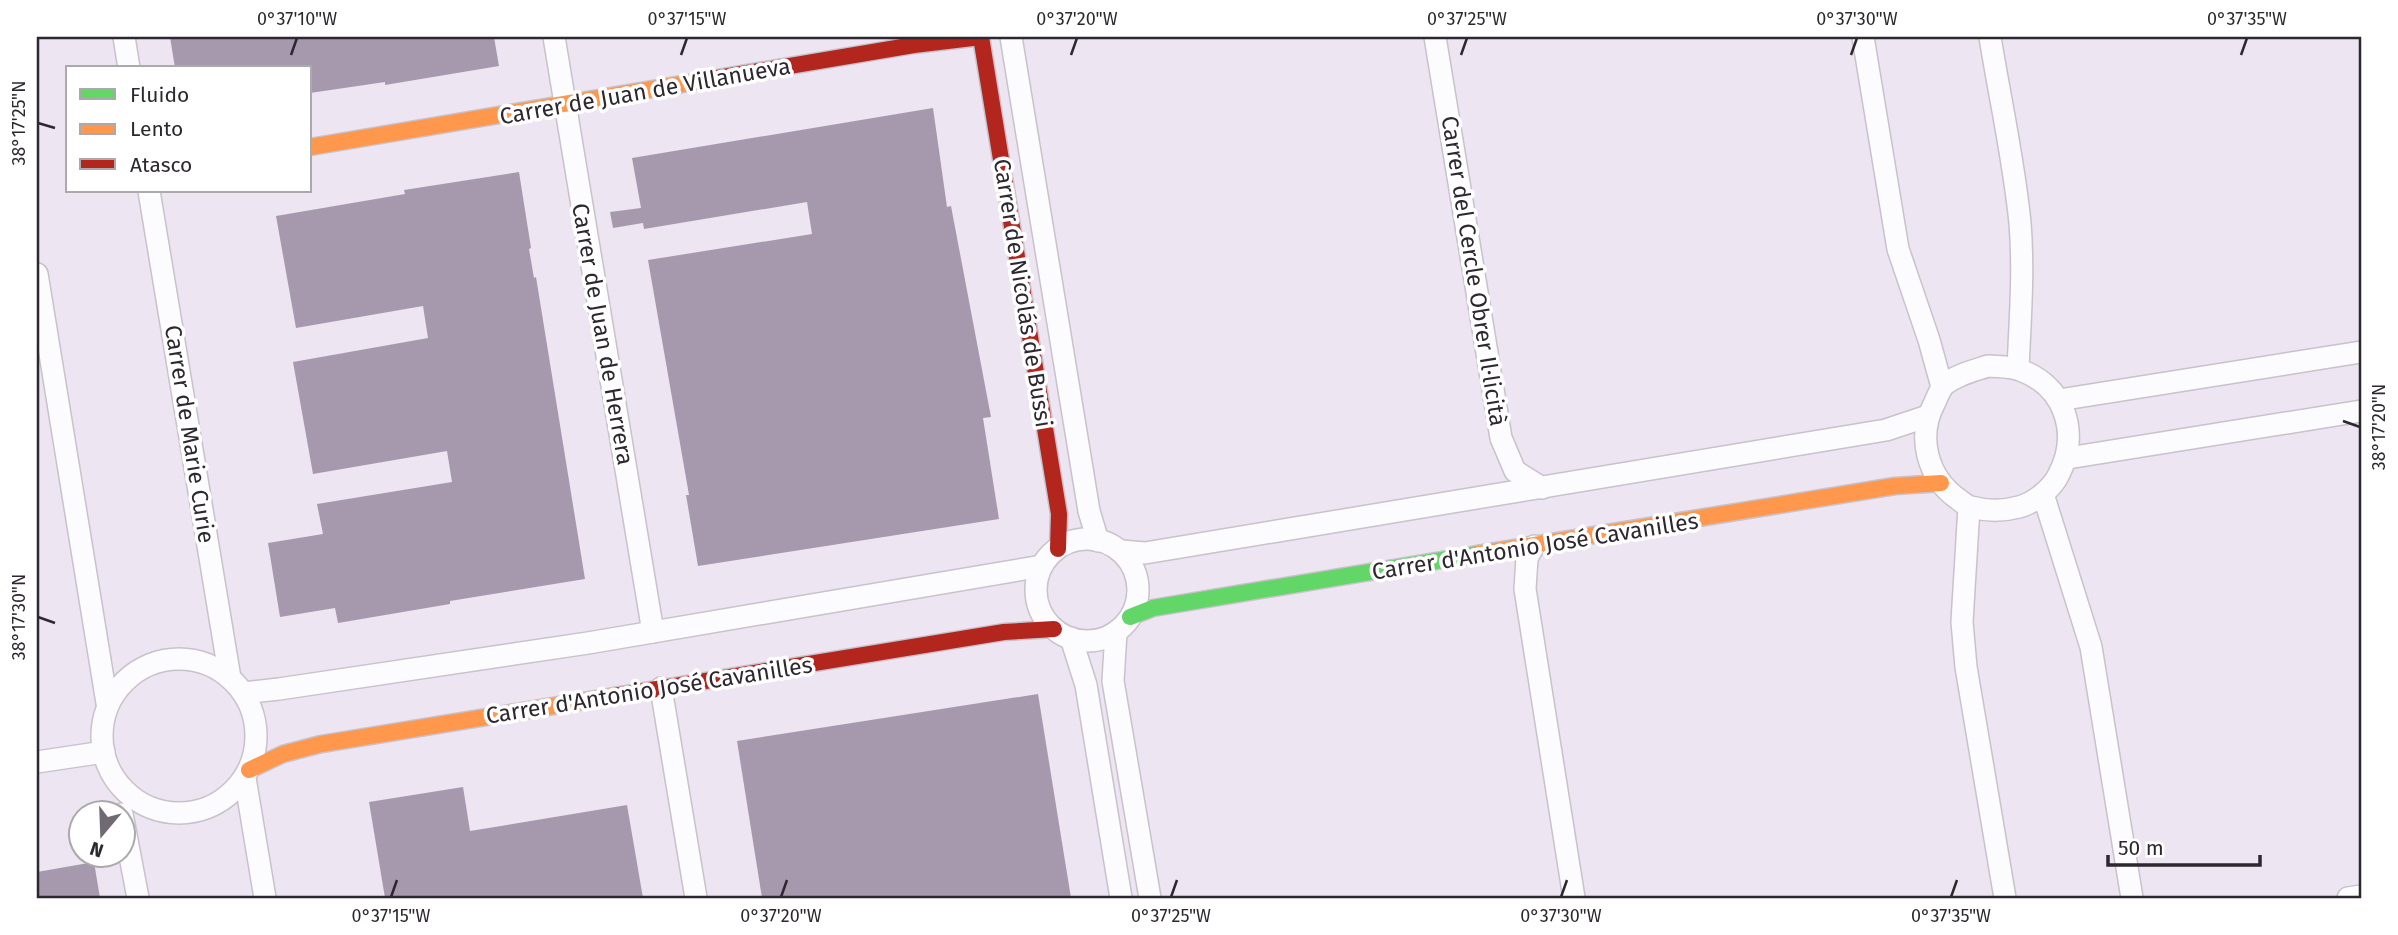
<svg xmlns="http://www.w3.org/2000/svg" width="2398" height="935" viewBox="0 0 2398 935" font-family="'Fira Sans',sans-serif">
<style>
.building{fill:#a799ad}
.lines{fill:none;stroke-linecap:round;stroke-linejoin:round}
.street-casing{stroke:#c8c2cb;stroke-width:24}
.fast-casing{stroke:#c8c2cb;stroke-width:19}
.slow-casing{stroke:#c8c2cb;stroke-width:19}
.jam-casing{stroke:#c8c2cb;stroke-width:19}
.street{stroke:#fcfbfd;stroke-width:21}
.fast{stroke:#63d668;stroke-width:16}
.slow{stroke:#ff974d;stroke-width:16}
.jam{stroke:#b3261e;stroke-width:16}
.ticks{fill:none;stroke:#2d272f;stroke-width:2.5}
.labels{text-anchor:middle;stroke-width:7;stroke-linejoin:round;paint-order:stroke}
.street-label{font-size:23px;fill:#2d272f;stroke:#fff}
.neatline{fill:none;stroke:#2d272f;stroke-width:2.5}
.ticks-label{font-size:18px;text-anchor:middle;fill:#2d272f}
</style>
<rect width="100%" height="100%" fill="#ede5f1"/>
<g class="building">
<polygon points="170,37 494,37 499,66 385,85 385,82 310,93 310,68 175,68"/>
<polygon points="933,108 947,207 951,206 991,417 983,418 999,519 698,566 686,495 689,495 648,260 812,234 807,202 644,229 643,223 613,228 610,212 641,208 632,158"/>
<polygon points="519,172 531,248 529,249 534,278 536,277 585,579 450,601 450,604 338,623 335,608 280,617 268,543 323,534 317,504 452,482 447,451 313,474 293,362 428,338 423,306 296,328 276,216 405,194 404,190"/>
<polygon points="1038,694 1071,898 762,898 737,741"/>
<polygon points="463,787 470,831 627,805 643,898 385,898 369,802"/>
<polygon points="94,862 100,898 37,898 37,872"/>
</g>
<g class="lines">
<defs>
<g id="street">
<polyline points="124,37 129,68"/>
<polyline points="554,37 653,632"/>
<polyline points="1011,37 1089,511 1098,541"/>
<polyline points="1435,37 1501,438 1515,471 1542,488"/>
<polyline points="1863,37 1898,249 1929,340 1942,387"/>
<path d="M1990,37c10,62 24,124 30,186 4,49 0,97 -2,146"/>
<polyline points="149,191 230,678"/>
<polyline points="37,274 107,703"/>
<path d="M1988,366c10,1 22,0 32,4 45,16 60,63 39,104 -7,15 -25,29 -40,33 -15,4 -33,4 -48,0 -5,-1 -9,-5 -13,-8 -31,-22 -41,-62 -24,-95 3,-6 6,-15 10,-19 12,-10 29,-14 44,-19z"/>
<polyline points="2059,400 2361,352"/>
<polyline points="2068,458 2361,411"/>
<polyline points="2043,494 2091,647 2132,898"/>
<polyline points="1969,507 1962,622 1966,667 2005,898"/>
<circle cx="1087" cy="590" r="51"/>
<polyline points="1534,546 1527,558 1525,589 1574,898"/>
<polyline points="1121,551 1145,553 1886,430 1928,416"/>
<polyline points="1116,632 1113,681 1150,898"/>
<polyline points="1071,638 1086,685 1121,898"/>
<circle cx="179" cy="736" r="77"/>
<polyline points="661,688 696,898"/>
<polyline points="243,693 279,689 588,643 1042,566"/>
<polyline points="37,762 104,752"/>
<polyline points="245,778 265,898"/>
<polyline points="122,814 138,898"/>
<polyline points="2348,898 2361,896"/>
</g>
<polyline id="fast" points="1130,617 1153,608 1478,554"/>
<g id="slow">
<polyline points="310,147 694,82"/>
<polyline points="1478,554 1895,486 1941,483"/>
<polyline points="249,770 283,754 321,744 614,696"/>
</g>
<g id="jam">
<polyline points="981,37 1059,514 1058,549"/>
<polyline points="694,82 914,45 981,37"/>
<polyline points="614,696 1004,632 1054,629"/>
</g>
</defs>
<use href="#street" class="street-casing"/>
<use href="#fast" class="fast-casing"/>
<use href="#slow" class="slow-casing"/>
<use href="#jam" class="jam-casing"/>
<use href="#street" class="street"/>
<use href="#fast" class="fast"/>
<use href="#slow" class="slow"/>
<use href="#jam" class="jam"/>
</g>
<path class="ticks" d="M291,55l6,-17M681,55l6,-17M1071,55l6,-17M1461,55l6,-17M1851,55l6,-17M2241,55l6,-17M38,123l17,5M2343,421l17,6M38,617l17,6M391,897l6,-17M781,897l6,-17M1171,897l6,-17M1561,897l6,-17M1951,897l6,-17"/>
<g class="labels">
<g class="street-label">
<text transform="translate(645 91) rotate(-10)" y="8">Carrer de Juan de Villanueva</text>
<text transform="translate(1474 271) rotate(81)" y="8">Carrer del Cercle Obrer Il·licità</text>
<text transform="translate(1023 293) rotate(81)" y="8">Carrer de Nicolás de Bussi</text>
<text transform="translate(603 334) rotate(80)" y="8">Carrer de Juan de Herrera</text>
<text transform="translate(190 434) rotate(81)" y="8">Carrer de Marie Curie</text>
<text transform="translate(1535 546) rotate(-9)" y="8">Carrer d'Antonio José Cavanilles</text>
<text transform="translate(649 690) rotate(-9)" y="8">Carrer d'Antonio José Cavanilles</text>
</g>
</g>
<rect width="2398" height="935" fill="none" stroke="#ffffff" stroke-width="77"/>
<rect x="66" y="66" width="245" height="126" fill="#ffffff" stroke="#aba9ac" stroke-width="2"/>
<rect x="80" y="89" width="35" height="10" fill="#63d668" stroke="#aba9ac" stroke-width="2"/>
<text x="130" y="102" font-size="21" fill="#2d272f">Fluido</text>
<rect x="80" y="124" width="35" height="10" fill="#ff974d" stroke="#aba9ac" stroke-width="2"/>
<text x="130" y="136" font-size="21" fill="#2d272f">Lento</text>
<rect x="80" y="159" width="35" height="10" fill="#b3261e" stroke="#aba9ac" stroke-width="2"/>
<text x="130" y="172" font-size="21" fill="#2d272f">Atasco</text>
<g transform="translate(102 834) rotate(199)"><circle r="33" fill="#ffffff" stroke="#aba9ac" stroke-width="2"/>
<path d="M0-5L12 26L0 18L-12 26Z" fill="#706a73"/>
<text y="-10" font-size="19" font-weight="bold" text-anchor="middle" fill="#2d272f">N</text>
</g>
<path d="M2108 855v10h152v-10" fill="none" stroke="#2d272f" stroke-width="3.5"/>
<text x="2118" y="855" font-size="21" fill="#2d272f" stroke="#ffffff" stroke-width="5" paint-order="stroke">50 m</text>
<rect x="38" y="38" width="2322" height="859" class="neatline"/>
<g class="ticks-label">
<text x="297" y="25">0°37'10"W</text>
<text x="687" y="25">0°37'15"W</text>
<text x="1077" y="25">0°37'20"W</text>
<text x="1467" y="25">0°37'25"W</text>
<text x="1857" y="25">0°37'30"W</text>
<text x="2247" y="25">0°37'35"W</text>
<text transform="translate(19 123) rotate(-90)" y="6">38°17'25"N</text>
<text transform="translate(2379 427) rotate(-90)" y="6">38°17'20"N</text>
<text transform="translate(19 617) rotate(-90)" y="6">38°17'30"N</text>
<text x="391" y="922">0°37'15"W</text>
<text x="781" y="922">0°37'20"W</text>
<text x="1171" y="922">0°37'25"W</text>
<text x="1561" y="922">0°37'30"W</text>
<text x="1951" y="922">0°37'35"W</text>
</g>
</svg>
